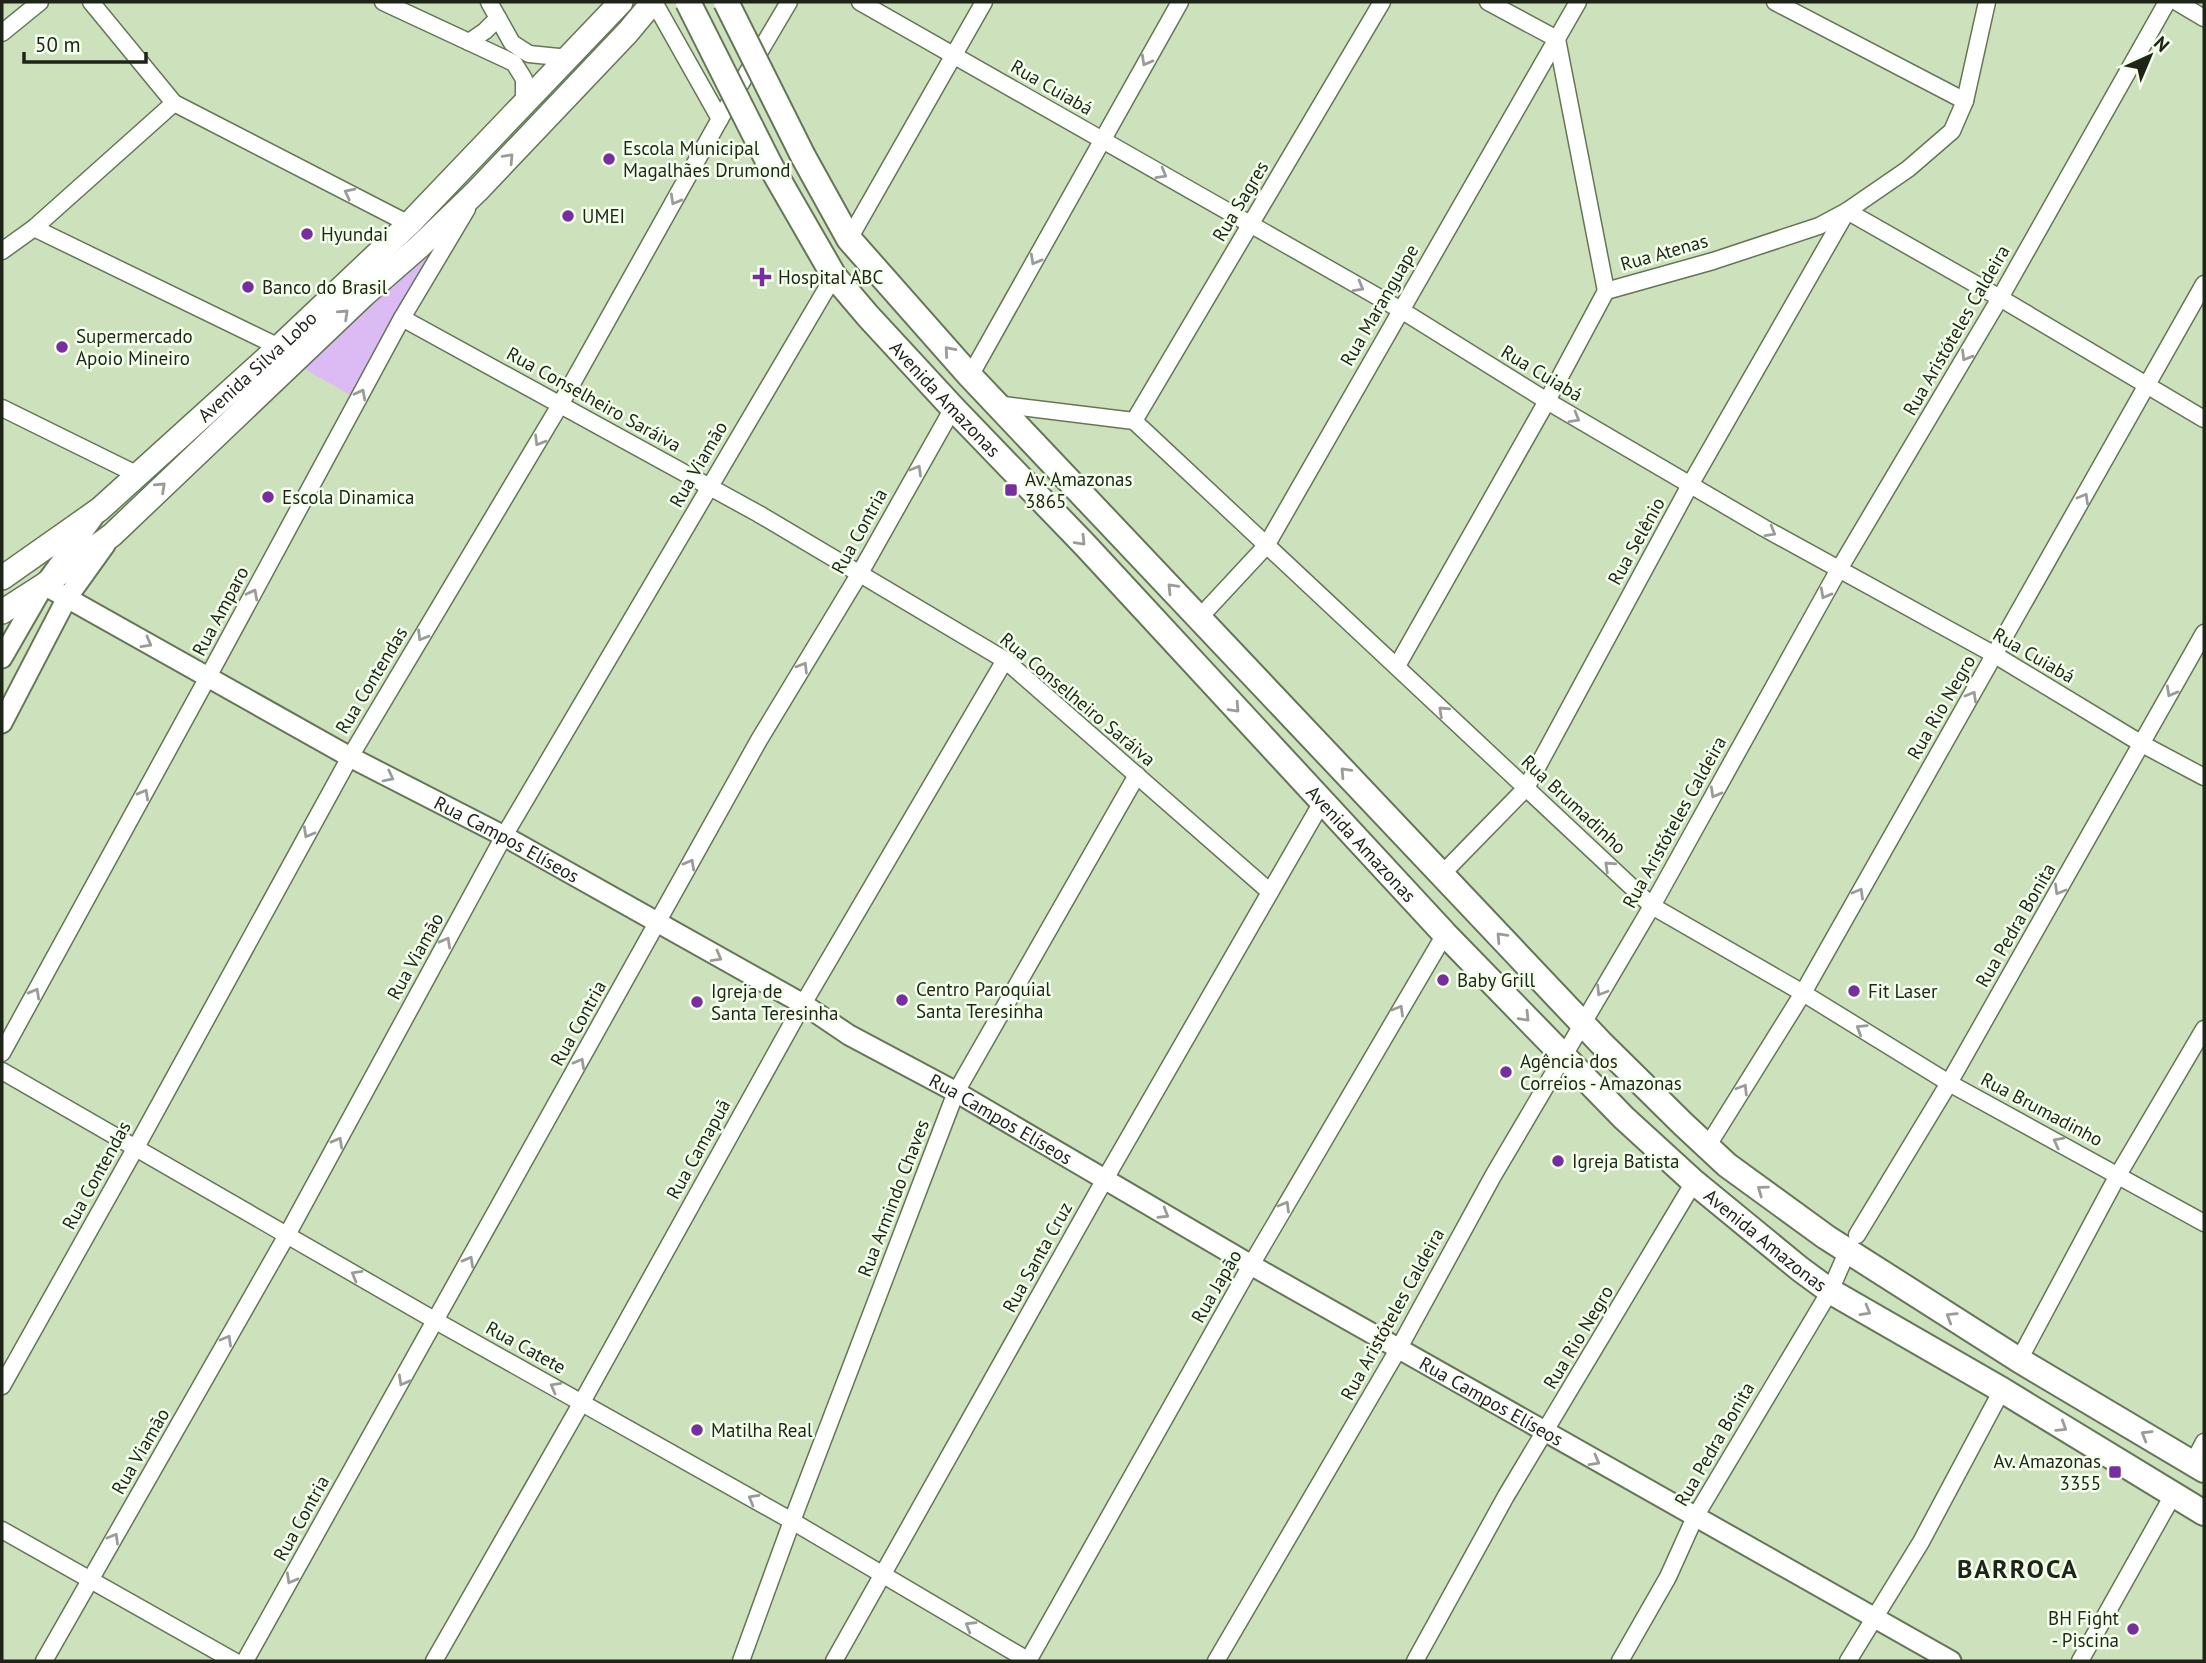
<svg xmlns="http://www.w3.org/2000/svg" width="2206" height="1663" viewBox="0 0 2206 1663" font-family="'PT Sans',sans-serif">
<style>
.green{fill:#dcbaf4}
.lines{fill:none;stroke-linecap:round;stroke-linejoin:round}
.minor-casing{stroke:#647656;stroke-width:19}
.tertiary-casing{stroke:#647656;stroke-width:23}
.secondary-casing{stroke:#647656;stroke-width:26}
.primary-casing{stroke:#647656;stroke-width:28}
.minor{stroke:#fff;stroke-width:16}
.tertiary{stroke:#fff;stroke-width:19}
.secondary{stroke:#fff;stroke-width:23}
.primary{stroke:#fff;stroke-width:24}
.primary-bridge-casing{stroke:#647656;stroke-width:28;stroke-linecap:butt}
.primary-bridge{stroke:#fff;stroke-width:24}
.oneway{stroke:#9a9d97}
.poi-dot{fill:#792ea0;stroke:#f4ffec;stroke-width:2.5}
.labels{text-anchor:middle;stroke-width:5;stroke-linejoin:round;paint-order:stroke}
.street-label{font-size:19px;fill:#1e2518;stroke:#f4ffec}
.poi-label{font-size:19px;fill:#1e2518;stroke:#f4ffec;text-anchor:start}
.district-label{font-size:26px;font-weight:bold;letter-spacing:2px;fill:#1e2518;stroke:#f4ffec}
</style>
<rect width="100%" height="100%" fill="#cde1bd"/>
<polygon class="green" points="433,248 352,396 303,368 374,299"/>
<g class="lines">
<defs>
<g id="minor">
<polyline points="91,2 174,103 409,224"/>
<polyline points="383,2 514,63 524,79 524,106"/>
<polyline points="489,2 512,43 529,54 569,58"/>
<polyline points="654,2 720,119"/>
<polyline points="860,2 1401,310 1547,401 1764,528 1995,655 2142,744 2204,777"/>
<polyline points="1488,2 1557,39 1606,291"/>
<polyline points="1775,2 1965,101"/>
<polyline points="2177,2 2204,18"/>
<polyline points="2,33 40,2"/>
<polyline points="469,42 485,31 498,18"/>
<polyline points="34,228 279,347"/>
<polyline points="849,239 984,2"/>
<polyline points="2,251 34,228 174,103"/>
<polyline points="402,318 759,514 1005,660 1270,892"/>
<polyline points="970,376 1180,2"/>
<polyline points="996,404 1134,421 1652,906 1803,993 1949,1083 2204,1223"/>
<polyline points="2,408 138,475"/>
<polyline points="1134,421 1382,2"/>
<polyline points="1200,617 1266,546 1578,2"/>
<polyline points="1397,666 1547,401 1606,291 1713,261 1819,226 1847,211 1908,169 1952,131 1965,101 1987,2"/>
<polyline points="1442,874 1526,788 1690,485 1847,211 2000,298 2204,419"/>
<polyline points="2,1053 208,677 402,318 467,209"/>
<polyline points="2,1071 436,1321 792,1521 1029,1661"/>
<polyline points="1707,1147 1803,993 2204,284"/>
<polyline points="1857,1235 1949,1083 2204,633"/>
<polyline points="2019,1360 2118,1175 2204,1029"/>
<polyline points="2,1386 140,1140 350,757 560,405 721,117 789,2"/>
<polyline points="2193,1463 2204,1442"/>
<polyline points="2,1530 234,1661"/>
<polyline points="44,1661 287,1235 504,836 834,276"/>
<polyline points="245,1661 759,740 860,573 953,408"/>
<polyline points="434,1661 582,1402 803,1004 1005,660"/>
<polyline points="741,1661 792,1521 956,1092 1137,775"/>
<polyline points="834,1661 1105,1179 1322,802"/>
<polyline points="1028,1661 1251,1265 1445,934"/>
<polyline points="1216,1661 1399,1348 1493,1176 1652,906 1838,571 2000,298 2167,2"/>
<polyline points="1415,1661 1506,1496 1694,1182"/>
<polyline points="1620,1661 1668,1577 1695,1517 1830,1291 1848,1250"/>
<polyline points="1848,1661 1921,1542 2002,1390"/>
<polyline points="2080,1661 2173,1495"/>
</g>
<g id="tertiary">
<path id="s1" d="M44,585l306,172 154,79 299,168 46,31 107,57 295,173 700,396"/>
<polyline points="2,658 44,585 93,518"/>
<polyline points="2,723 67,598 105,545"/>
</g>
<g id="secondary">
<path id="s2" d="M2,578l98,-69 179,-162 130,-123 212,-222"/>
<polyline points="2,612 44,585 112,535 365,294 420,246 477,191 628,32 653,2"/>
</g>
<g id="primary">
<polyline points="803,156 849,239 970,376 1601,1043 1683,1124 1727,1165 1826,1237 2019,1360 2204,1470"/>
<path id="s3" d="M770,165l64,111 34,40 85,92 133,138 359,388 179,184 70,64 106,87 30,22 172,99 202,123"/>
</g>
</defs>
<use href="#minor" class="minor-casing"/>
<use href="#tertiary" class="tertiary-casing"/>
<use href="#secondary" class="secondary-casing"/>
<use href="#primary" class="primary-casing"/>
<use href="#minor" class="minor"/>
<use href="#tertiary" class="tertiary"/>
<use href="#secondary" class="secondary"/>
<use href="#primary" class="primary"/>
<defs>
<g id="primary-bridge">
<polyline points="688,2 770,165"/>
<polyline points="726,2 803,156"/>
</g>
</defs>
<use href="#primary-bridge" class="primary-bridge-casing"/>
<use href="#primary-bridge" class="primary-bridge"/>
</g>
<defs><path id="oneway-chevron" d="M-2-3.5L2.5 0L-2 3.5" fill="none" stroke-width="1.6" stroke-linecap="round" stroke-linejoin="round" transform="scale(1.75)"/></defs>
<g class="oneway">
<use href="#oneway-chevron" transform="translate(1146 61) rotate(119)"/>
<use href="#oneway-chevron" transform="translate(509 158) rotate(-47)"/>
<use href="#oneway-chevron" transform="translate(1162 174) rotate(30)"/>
<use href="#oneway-chevron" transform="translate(349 193) rotate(-153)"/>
<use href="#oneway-chevron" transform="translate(675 200) rotate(119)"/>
<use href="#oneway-chevron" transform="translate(1035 260) rotate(119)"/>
<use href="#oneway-chevron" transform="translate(1359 287) rotate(30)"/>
<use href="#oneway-chevron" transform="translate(344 314) rotate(-43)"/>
<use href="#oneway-chevron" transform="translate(949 351) rotate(-131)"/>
<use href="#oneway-chevron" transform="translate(1966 356) rotate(121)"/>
<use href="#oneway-chevron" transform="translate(361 394) rotate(-62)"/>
<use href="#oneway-chevron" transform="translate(1575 418) rotate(30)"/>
<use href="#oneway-chevron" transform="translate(539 441) rotate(121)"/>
<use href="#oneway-chevron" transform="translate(917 470) rotate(-60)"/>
<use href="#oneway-chevron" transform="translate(161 487) rotate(-43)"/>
<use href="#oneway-chevron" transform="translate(2084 498) rotate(-60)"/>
<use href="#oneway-chevron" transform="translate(1771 532) rotate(30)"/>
<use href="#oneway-chevron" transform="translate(1081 541) rotate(46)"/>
<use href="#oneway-chevron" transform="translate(1172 588) rotate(-134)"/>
<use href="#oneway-chevron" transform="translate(253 594) rotate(-62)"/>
<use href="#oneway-chevron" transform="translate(1825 594) rotate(119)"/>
<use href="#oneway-chevron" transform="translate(422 636) rotate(121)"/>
<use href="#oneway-chevron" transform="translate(147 643) rotate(29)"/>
<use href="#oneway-chevron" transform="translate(803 667) rotate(-59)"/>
<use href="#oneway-chevron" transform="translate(2171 692) rotate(119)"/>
<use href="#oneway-chevron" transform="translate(1972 696) rotate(-60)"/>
<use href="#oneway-chevron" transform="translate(1235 708) rotate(47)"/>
<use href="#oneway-chevron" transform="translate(1443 711) rotate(-137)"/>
<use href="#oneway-chevron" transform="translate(1345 772) rotate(-133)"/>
<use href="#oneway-chevron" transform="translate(389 777) rotate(27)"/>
<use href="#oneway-chevron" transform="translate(1715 793) rotate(119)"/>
<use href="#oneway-chevron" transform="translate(144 794) rotate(-61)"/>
<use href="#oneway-chevron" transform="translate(308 833) rotate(119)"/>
<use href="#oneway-chevron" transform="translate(690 864) rotate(-61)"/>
<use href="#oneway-chevron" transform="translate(1609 866) rotate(-137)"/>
<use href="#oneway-chevron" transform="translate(2059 890) rotate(120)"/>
<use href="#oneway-chevron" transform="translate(1859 893) rotate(-60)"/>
<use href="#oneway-chevron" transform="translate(1501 937) rotate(-133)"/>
<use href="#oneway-chevron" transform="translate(446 942) rotate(-61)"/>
<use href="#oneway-chevron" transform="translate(717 957) rotate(29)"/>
<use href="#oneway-chevron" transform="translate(1601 991) rotate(122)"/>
<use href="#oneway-chevron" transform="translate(35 993) rotate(-61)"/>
<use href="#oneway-chevron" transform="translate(1399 1010) rotate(-60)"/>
<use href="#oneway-chevron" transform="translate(1525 1017) rotate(46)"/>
<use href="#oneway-chevron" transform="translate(1861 1029) rotate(-148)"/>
<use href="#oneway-chevron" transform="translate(580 1063) rotate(-61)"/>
<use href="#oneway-chevron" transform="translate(1743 1089) rotate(-58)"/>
<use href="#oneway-chevron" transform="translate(338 1142) rotate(-61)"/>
<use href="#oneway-chevron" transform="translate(2058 1142) rotate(-152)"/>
<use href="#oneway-chevron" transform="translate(1762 1190) rotate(-144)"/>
<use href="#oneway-chevron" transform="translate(1285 1206) rotate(-60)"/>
<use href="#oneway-chevron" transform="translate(1164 1214) rotate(31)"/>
<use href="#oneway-chevron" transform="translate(469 1261) rotate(-61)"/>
<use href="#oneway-chevron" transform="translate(356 1275) rotate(-150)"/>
<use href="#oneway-chevron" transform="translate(1866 1311) rotate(30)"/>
<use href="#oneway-chevron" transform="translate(1951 1317) rotate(-148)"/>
<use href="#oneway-chevron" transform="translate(227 1340) rotate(-60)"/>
<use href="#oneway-chevron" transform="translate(403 1381) rotate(119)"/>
<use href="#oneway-chevron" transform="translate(555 1387) rotate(-151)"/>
<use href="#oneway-chevron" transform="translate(2062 1427) rotate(32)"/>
<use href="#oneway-chevron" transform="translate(2146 1435) rotate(-149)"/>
<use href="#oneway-chevron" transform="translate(1595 1461) rotate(29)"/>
<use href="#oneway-chevron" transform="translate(753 1499) rotate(-150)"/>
<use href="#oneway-chevron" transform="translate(114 1538) rotate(-60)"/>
<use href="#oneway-chevron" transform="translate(291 1579) rotate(119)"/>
<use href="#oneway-chevron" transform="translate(970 1626) rotate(-149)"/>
</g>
<g class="poi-dot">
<circle cx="609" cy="159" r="7"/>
<circle cx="568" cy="216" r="7"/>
<circle cx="307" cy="234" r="7"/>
<path d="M758.5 266.5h7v7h7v7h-7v7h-7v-7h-7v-7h7z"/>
<circle cx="248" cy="287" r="7"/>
<circle cx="62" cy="347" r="7"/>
<rect x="1004" y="483" width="14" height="14" rx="3.5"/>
<circle cx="268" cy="497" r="7"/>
<circle cx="1443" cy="980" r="7"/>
<circle cx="1854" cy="991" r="7"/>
<circle cx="902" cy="1000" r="7"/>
<circle cx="697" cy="1002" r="7"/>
<circle cx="1506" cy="1072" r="7"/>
<circle cx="1558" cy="1161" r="7"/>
<circle cx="697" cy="1430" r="7"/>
<rect x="2108" y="1465" width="14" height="14" rx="3.5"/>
<circle cx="2133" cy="1629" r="7"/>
</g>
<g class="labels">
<g class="street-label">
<text transform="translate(1052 87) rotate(30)" y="7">Rua Cuiabá</text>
<text transform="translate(1240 201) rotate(-59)" y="7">Rua Sagres</text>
<text transform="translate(1664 252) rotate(-16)" y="7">Rua Atenas</text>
<text transform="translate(1379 305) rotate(-60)" y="7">Rua Maranguape</text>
<text transform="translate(1956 330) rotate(-60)" y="7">Rua Aristóteles Caldeira</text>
<text dy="7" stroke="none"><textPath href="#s2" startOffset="332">Avenida Silva Lobo</textPath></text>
<text transform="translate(1542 373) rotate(31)" y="7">Rua Cuiabá</text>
<text dy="7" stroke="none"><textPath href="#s3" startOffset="294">Avenida Amazonas</textPath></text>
<text transform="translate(594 399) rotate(29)" y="7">Rua Conselheiro Saráiva</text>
<text transform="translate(698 464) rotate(-60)" y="7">Rua Viamão</text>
<text transform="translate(859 531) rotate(-61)" y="7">Rua Contria</text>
<text transform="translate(1636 541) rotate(-61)" y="7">Rua Selênio</text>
<text transform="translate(220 611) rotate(-62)" y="7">Rua Amparo</text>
<text transform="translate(2034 655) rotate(30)" y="7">Rua Cuiabá</text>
<text transform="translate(371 680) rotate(-59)" y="7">Rua Contendas</text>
<text transform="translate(1078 699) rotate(40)" y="7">Rua Conselheiro Saráiva</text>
<text transform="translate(1941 707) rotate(-60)" y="7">Rua Rio Negro</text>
<text transform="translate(1574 804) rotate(43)" y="7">Rua Brumadinho</text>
<text transform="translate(1674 822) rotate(-61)" y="7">Rua Aristóteles Caldeira</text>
<text dy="7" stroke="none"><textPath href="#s1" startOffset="528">Rua Campos Elíseos</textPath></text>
<text dy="7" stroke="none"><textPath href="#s3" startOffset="903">Avenida Amazonas</textPath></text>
<text transform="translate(2015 925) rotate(-60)" y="7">Rua Pedra Bonita</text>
<text transform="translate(415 956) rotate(-61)" y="7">Rua Viamão</text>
<text transform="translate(578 1023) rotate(-61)" y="7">Rua Contria</text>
<text transform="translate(2042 1109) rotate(28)" y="7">Rua Brumadinho</text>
<text dy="7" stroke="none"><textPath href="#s1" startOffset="1096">Rua Campos Elíseos</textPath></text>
<text transform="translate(698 1149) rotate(-61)" y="7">Rua Camapuã</text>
<text transform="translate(96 1175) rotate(-61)" y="7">Rua Contendas</text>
<text transform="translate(893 1198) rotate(-69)" y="7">Rua Armindo Chaves</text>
<text dy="7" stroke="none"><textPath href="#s3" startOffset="1470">Avenida Amazonas</textPath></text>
<text transform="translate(1037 1257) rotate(-61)" y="7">Rua Santa Cruz</text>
<text transform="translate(1216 1286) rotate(-60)" y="7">Rua Japão</text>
<text transform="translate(1392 1314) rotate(-61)" y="7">Rua Aristóteles Caldeira</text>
<text transform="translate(1578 1337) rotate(-59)" y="7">Rua Rio Negro</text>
<text transform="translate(526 1347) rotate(29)" y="7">Rua Catete</text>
<text dy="7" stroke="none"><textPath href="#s1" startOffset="1662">Rua Campos Elíseos</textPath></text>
<text transform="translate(1714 1444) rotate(-60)" y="7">Rua Pedra Bonita</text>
<text transform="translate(140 1451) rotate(-60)" y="7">Rua Viamão</text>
<text transform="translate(301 1518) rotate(-61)" y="7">Rua Contria</text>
</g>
<g class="poi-label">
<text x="623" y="155">Escola Municipal<tspan x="623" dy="22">Magalhães Drumond</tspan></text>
<text x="582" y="223">UMEI</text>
<text x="321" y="241">Hyundai</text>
<text x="778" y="284">Hospital ABC</text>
<text x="262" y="294">Banco do Brasil</text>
<text x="76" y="343">Supermercado<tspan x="76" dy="22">Apoio Mineiro</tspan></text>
<text x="1025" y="486">Av. Amazonas<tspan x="1025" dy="22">3865</tspan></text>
<text x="282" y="504">Escola Dinamica</text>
<text x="1457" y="987">Baby Grill</text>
<text x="916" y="996">Centro Paroquial<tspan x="916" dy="22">Santa Teresinha</tspan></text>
<text x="711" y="998">Igreja de<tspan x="711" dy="22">Santa Teresinha</tspan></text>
<text x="1868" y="998">Fit Laser</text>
<text x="1520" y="1068">Agência dos<tspan x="1520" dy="22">Correios - Amazonas</tspan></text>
<text x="1572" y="1168">Igreja Batista</text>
<text x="711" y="1437">Matilha Real</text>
<text x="2101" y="1468" text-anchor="end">Av. Amazonas<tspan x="2101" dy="22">3355</tspan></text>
<text x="2119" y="1625" text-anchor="end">BH Fight<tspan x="2119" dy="22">- Piscina</tspan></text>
</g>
<g class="district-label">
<text x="2018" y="1578">BARROCA</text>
</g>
</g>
<rect width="2206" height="1663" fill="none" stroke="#1e2518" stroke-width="7"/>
<g transform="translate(2150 56) rotate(44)" stroke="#f4ffec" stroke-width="5" paint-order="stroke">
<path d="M0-5L12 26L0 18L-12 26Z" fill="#1e2518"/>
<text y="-10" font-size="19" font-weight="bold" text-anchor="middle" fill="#1e2518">N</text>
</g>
<path d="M24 52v10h122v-10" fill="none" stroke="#1e2518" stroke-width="3.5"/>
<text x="35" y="52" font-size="21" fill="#1e2518" stroke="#f4ffec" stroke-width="5" paint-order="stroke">50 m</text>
</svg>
